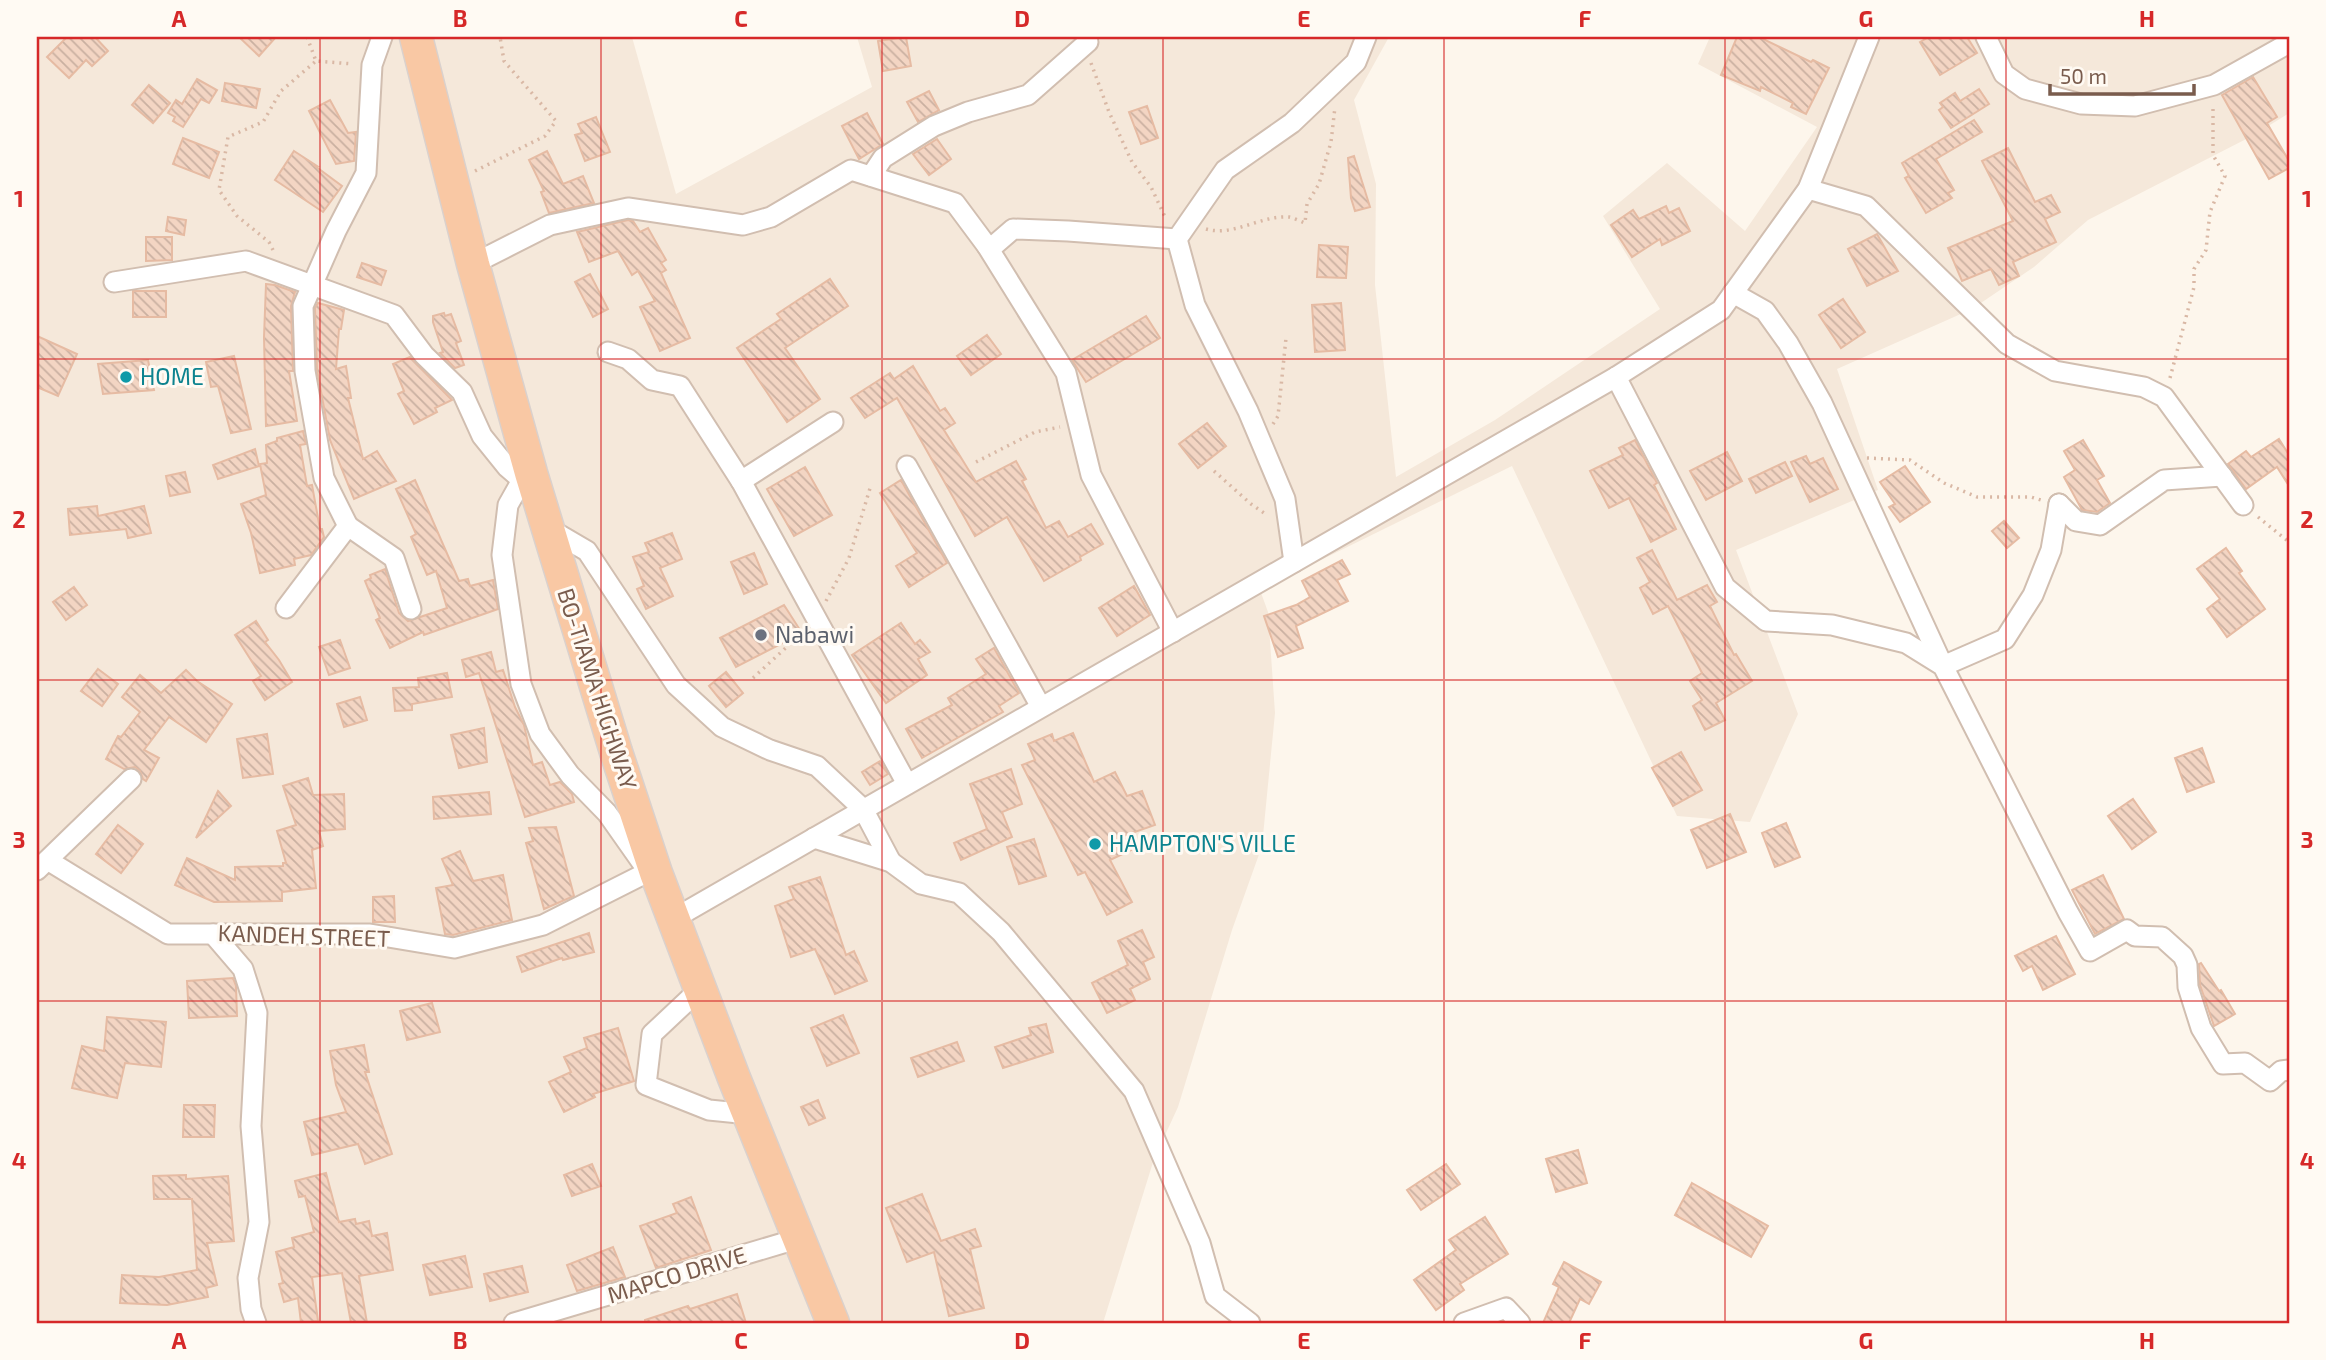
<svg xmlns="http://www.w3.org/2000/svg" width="2326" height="1360" viewBox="0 0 2326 1360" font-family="'Exo 2',sans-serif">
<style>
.residential{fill:#f5e8da}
.building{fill:url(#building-back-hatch);stroke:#e6bba3;stroke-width:2}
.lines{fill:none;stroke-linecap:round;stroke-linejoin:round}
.minor-casing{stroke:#d1beb0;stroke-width:23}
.trunk-casing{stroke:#dad1cd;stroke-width:35}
.path{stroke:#d9b8a5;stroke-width:3.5;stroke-dasharray:2 5;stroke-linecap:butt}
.minor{stroke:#fff;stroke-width:19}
.trunk{stroke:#f9c8a4;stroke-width:32}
.grid{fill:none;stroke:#d62828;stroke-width:2;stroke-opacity:0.55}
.culture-dot{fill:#0f9aa8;stroke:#fffaf3;stroke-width:2.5}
.worship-dot{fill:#6b7280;stroke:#fffaf3;stroke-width:2.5}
.labels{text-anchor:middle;stroke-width:6;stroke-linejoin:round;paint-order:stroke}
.culture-label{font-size:23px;fill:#0d838f;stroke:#fffaf3;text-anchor:start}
.worship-label{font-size:23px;fill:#5b616d;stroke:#fffaf3;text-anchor:start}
.street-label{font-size:23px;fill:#7a5c4d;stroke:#fffaf3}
.neatline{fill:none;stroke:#d62828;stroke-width:2.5}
.grid-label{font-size:23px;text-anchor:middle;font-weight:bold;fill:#d62828}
</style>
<defs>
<pattern id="building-back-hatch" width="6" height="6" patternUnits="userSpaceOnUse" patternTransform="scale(1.75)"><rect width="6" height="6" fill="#f3d5c3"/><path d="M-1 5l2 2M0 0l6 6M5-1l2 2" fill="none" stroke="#cab0a1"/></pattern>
</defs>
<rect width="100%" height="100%" fill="#fdf6ec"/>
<polygon class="residential" points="37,37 632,37 676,194 872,87 857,37 1389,37 1354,100 1376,184 1375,285 1396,477 1495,420 1660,309 1603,216 1667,163 1745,231 1817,127 1698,64 1710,37 2282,37 2289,48 2289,113 2254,135 2088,220 2034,267 1972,309 1837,369 1878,490 1736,550 1798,714 1750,822 1677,816 1512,466 1260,590 1268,612 1275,713 1262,846 1232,930 1178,1107 1154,1159 1103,1323 37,1323"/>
<g class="building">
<polygon points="67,37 95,37 108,51 92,66 86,60 69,78 47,57"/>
<polygon points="239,37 276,37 259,56"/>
<polygon points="906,37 911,66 883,71 878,41"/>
<polygon points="1737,37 1759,37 1811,62 1813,60 1829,68 1806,114 1791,107 1793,103 1761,87 1760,91 1721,75"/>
<polygon points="1929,37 1967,37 1977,53 1940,75 1920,42"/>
<polygon points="2253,77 2277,117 2267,123 2289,161 2289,168 2269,179 2222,95"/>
<polygon points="197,79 217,90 209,103 201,99 183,127 173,121 175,117 168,113 176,100 182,104"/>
<polygon points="225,83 260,89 256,108 222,101"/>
<polygon points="149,85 170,103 153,123 132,105"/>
<polygon points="1979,89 1989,104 1951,128 1939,110 1943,107 1940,103 1955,93 1960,101"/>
<polygon points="929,91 939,110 918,122 907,102"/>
<polygon points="330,100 348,133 356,132 354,161 336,164 309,111"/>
<polygon points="1147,106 1158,138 1141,144 1129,112"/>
<polygon points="867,113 883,144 859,159 842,126"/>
<polygon points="596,117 610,152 585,161 575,135 582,133 578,124"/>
<polygon points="1974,120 1982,132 1936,159 1954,190 1948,193 1952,198 1926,213 1905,178 1909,176 1902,163"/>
<polygon points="183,138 219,152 209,178 173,164"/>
<polygon points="937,139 951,159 929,175 913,154"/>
<polygon points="2008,148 2035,202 2051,195 2060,212 2045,219 2056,242 2013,262 2019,276 1999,285 1991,269 1962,281 1948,248 2013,221 1982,161"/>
<polygon points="294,151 317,166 315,166 342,186 323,212 275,180"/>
<polygon points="547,151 563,184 583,176 594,203 549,213 541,192 544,191 529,160"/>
<polygon points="1354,156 1370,207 1355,211 1351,198 1348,158"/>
<polygon points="1666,206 1669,213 1679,208 1690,231 1662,245 1660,239 1632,257 1611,225 1633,210 1639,219"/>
<polygon points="168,217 186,220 184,235 166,231"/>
<polygon points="628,220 633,221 640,232 648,228 666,260 661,263 666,270 661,273 690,338 660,351 640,307 655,301 638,271 632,275 618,251 589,262 577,232"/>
<polygon points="1877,234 1898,271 1867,286 1848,249"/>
<polygon points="146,237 172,237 172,260 146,261"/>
<polygon points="1319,245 1348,247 1346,278 1317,277"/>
<polygon points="362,263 386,271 381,285 357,277"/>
<polygon points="590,274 608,309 593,317 575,282"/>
<polygon points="830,279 848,306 785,348 820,399 787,422 737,348 781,319 777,314"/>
<polygon points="266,284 275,285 295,292 291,306 293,371 289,371 297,421 266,426 264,337"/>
<rect x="133" y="291" width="33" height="26"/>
<polygon points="1843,299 1865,332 1841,348 1819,315"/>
<polygon points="318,303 344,310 341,329 339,329 336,369 346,366 351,398 348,398 363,459 377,451 396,481 354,499 330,440 317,370 315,308"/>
<polygon points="1341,303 1345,350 1315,352 1312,305"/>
<polygon points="444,313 445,316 451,314 461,341 456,343 464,365 455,368 440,353 443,352 433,322 433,316"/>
<polygon points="1146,316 1160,338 1086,382 1072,360"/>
<polygon points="987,335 1001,354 971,375 957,356"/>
<polygon points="37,336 77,354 58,396 37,387"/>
<polygon points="234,356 251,429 231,433 218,386 211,387 206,362"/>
<polygon points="410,357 452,400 435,408 437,412 414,424 398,394 404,391 393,364"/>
<polygon points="148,360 154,390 103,394 98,364"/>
<polygon points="913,366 940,411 945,408 955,423 944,430 976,482 1016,461 1026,479 1022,481 1046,528 1059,521 1068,537 1091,524 1103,544 1080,557 1081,560 1044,581 1007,517 975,536 897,398 865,418 851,398 890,373 894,379"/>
<polygon points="1207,423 1226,446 1198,468 1179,444"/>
<polygon points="303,431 306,444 300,445 307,486 312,485 320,529 322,529 324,537 311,555 294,559 295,565 260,573 251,533 241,504 266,495 260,464 267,463 266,445 277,441 277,438"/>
<polygon points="2279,439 2289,455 2289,486 2277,467 2246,489 2228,464 2246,451 2251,457"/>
<polygon points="1635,440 1657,483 1654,485 1676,529 1651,542 1629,498 1609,508 1590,471 1623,455 1619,448"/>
<polygon points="2083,440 2104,476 2097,480 2110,503 2097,512 2082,510 2064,477 2075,470 2064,451"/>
<polygon points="255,449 259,466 218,479 213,465"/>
<polygon points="1727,452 1742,481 1706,500 1690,471"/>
<polygon points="1806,456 1810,464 1823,458 1838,489 1810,502 1791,462"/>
<polygon points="1785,462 1792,476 1756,493 1749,479"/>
<polygon points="1905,466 1930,502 1900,522 1889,507 1895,504 1880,482"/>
<polygon points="805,467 832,515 794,536 767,489"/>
<polygon points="185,472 190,492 170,496 166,476"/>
<polygon points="415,480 459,581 468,579 470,586 493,580 498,609 424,635 423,632 390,648 376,620 380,618 365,581 371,578 370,575 385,569 399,613 408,621 447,608 436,571 427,575 411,537 416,534 396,489"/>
<polygon points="901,480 947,563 909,587 896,566 917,553 880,493"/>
<polygon points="97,506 98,516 144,506 151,533 128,538 126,529 70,535 68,509"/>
<polygon points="2004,521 2019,538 2007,548 1992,531"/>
<polygon points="672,533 682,559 660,568 673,596 646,609 637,589 644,586 633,557 649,552 645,543"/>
<polygon points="2226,548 2242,571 2239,573 2265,609 2227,637 2207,609 2220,599 2197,569"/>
<polygon points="1652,550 1677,600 1707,585 1717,602 1710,606 1734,655 1736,654 1752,681 1716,703 1725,720 1705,730 1693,706 1702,700 1690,681 1702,673 1668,606 1653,614 1640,588 1650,582 1637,558"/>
<polygon points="754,553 767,584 744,594 731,562"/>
<polygon points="1342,560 1350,574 1337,580 1348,601 1296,626 1303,648 1278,657 1264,616 1296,605 1310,597 1302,581"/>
<polygon points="1134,586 1150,615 1117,636 1099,608"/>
<polygon points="74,587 87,605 66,620 53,602"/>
<polygon points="784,605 802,633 736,667 720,638"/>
<polygon points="256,621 268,640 265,642 279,660 292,682 265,700 253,681 261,676 235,635"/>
<polygon points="901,623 915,644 920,640 930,652 918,659 927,675 886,703 852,655"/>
<polygon points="340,640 350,668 329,675 319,647"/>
<polygon points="994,648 1019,693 999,706 1003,712 922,758 906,729 952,705 948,698 986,674 976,659"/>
<polygon points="491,652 496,672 503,670 515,707 524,725 533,765 542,762 550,785 560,782 572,794 574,802 525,817 479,673 466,677 462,660"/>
<polygon points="98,669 118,684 102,706 81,691"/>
<polygon points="186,670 197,681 232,704 206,742 169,717 144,750 159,758 146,781 143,779 140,771 135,767 124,769 106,759 118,736 121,737 140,712 122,697 140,675 161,693"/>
<polygon points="726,672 743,693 726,707 709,686"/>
<polygon points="447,673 452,697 412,704 412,710 395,711 393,688 419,687 418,678"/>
<polygon points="360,697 367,720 344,727 337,704"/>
<polygon points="484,728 487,762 459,768 451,735"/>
<polygon points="1073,733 1094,782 1115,772 1127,796 1142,791 1155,825 1123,836 1131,850 1110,860 1132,902 1107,915 1085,872 1078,875 1022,765 1035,760 1028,744 1052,734 1054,741"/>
<polygon points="267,734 273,774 243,778 237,739"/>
<polygon points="2202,748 2214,782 2187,792 2175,758"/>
<polygon points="1681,752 1702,790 1673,806 1652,768"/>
<polygon points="880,761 888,774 870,785 862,772"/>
<polygon points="1011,769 1022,804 1002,812 1012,837 961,860 954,843 987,829 970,784"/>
<polygon points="308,778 313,795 344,794 345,829 319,831 323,846 312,850 316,888 282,892 282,901 214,902 175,885 187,858 235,880 235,867 283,866 283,863 286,863 277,831 296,825 283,786"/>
<polygon points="218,791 231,806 196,838"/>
<polygon points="489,792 491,814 434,819 433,797"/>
<polygon points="2133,799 2156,832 2132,849 2108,816"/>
<polygon points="1730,814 1746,852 1707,868 1691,830"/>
<polygon points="1786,823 1800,857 1775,867 1762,833"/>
<polygon points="118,825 143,844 121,873 96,854"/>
<polygon points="556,827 574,896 544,909 526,843 533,841 529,828"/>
<polygon points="1034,839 1046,876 1019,884 1007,847"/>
<polygon points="460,851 473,881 503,875 512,920 453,935 445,934 436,888 453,885 442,859"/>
<polygon points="2103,875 2124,919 2095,934 2072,890"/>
<polygon points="820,877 846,955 854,951 867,981 835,994 815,949 791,957 775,906 794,899 789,887"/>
<polygon points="394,896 395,922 373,922 373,897"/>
<polygon points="1142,930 1154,957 1143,962 1150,979 1130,989 1135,1000 1107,1013 1092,983 1128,965 1118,941"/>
<polygon points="589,933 594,952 563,960 562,958 522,972 517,957"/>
<polygon points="2056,936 2075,974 2043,990 2032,966 2023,971 2015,956"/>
<polygon points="2201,963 2219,991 2221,990 2235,1014 2214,1026 2200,985 2199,964"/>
<polygon points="233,978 236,986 237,1016 189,1018 187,981"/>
<polygon points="432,1003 440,1032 407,1040 400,1011"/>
<polygon points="843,1015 859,1053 827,1066 811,1028"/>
<polygon points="107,1017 166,1022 161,1067 125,1063 117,1098 72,1088 82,1046 104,1051"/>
<polygon points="1046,1024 1053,1052 1003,1068 995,1047 1031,1035 1029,1028"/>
<polygon points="618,1028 634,1081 593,1094 595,1097 564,1112 549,1082 571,1072 564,1057 587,1048 584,1038"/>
<polygon points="957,1042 964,1061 918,1077 911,1058"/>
<polygon points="364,1045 369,1072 365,1072 392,1154 365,1164 358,1144 312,1155 304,1122 346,1112 336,1085 330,1051"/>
<polygon points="818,1100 825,1118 809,1125 801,1107"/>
<polygon points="184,1105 215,1105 214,1137 183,1137"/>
<polygon points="1578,1150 1587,1183 1556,1192 1546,1159"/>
<polygon points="592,1164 601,1186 572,1196 564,1175"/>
<polygon points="1446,1164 1460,1184 1421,1210 1407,1190"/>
<polygon points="326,1173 339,1222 355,1219 356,1224 369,1221 372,1236 387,1233 393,1270 359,1276 367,1323 351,1323 342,1273 312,1277 318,1321 301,1323 298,1298 284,1302 279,1284 283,1283 276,1252 294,1247 292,1238 314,1232 305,1196 299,1197 295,1181"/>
<polygon points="186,1175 186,1179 228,1176 234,1241 207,1243 217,1285 206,1288 208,1297 167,1305 120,1303 122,1275 159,1277 197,1270 192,1199 154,1199 153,1176"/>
<polygon points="1692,1183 1768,1226 1751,1257 1675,1215"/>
<polygon points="922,1194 941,1241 975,1229 981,1246 970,1249 984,1308 949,1316 934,1252 907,1262 886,1208"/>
<polygon points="691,1197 711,1250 656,1268 640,1226 677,1213 673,1204"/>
<polygon points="1485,1217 1508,1254 1460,1284 1464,1290 1436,1310 1414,1280 1456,1250 1449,1240"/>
<polygon points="613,1247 625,1277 577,1291 567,1265"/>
<polygon points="465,1256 472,1287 430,1295 423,1265"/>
<polygon points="1564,1262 1601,1282 1589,1304 1580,1299 1569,1323 1543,1323 1559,1287 1553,1284"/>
<polygon points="522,1266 528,1292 490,1301 484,1274"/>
<polygon points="737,1294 746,1323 645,1323 645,1320 688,1306 690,1309"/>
</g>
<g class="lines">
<defs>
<g id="minor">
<polyline points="1986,37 2004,74 2025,89 2081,104 2135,106 2214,85 2289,43"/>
<polyline points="871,176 883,158 934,126 968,112 1028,95 1088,42"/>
<polyline points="1808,189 1866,206 2007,344 2055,371 2144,387 2164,397 2243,505"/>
<polyline points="987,246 991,248 1013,229 1068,231 1177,239"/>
<polyline points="473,264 550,225 628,208 743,225 771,217 851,170 955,203 987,246 1066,373 1091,475 1173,632"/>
<polyline points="114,282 246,261 394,315 424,355 462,392 482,436 507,467 522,480"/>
<polyline points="1733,293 1765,311 1788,343 1822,403 1943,666 2005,639 2033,595 2051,550 2059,504"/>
<polyline points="608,352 628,359 652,380 680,386 741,481"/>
<polyline points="1616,377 1725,587 1766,621 1832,625 1906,643 1943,666 2068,912 2090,951 2127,930 2135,936 2162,937 2183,956 2187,965 2188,987 2201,1028 2223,1064 2245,1063 2270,1081 2281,1071 2289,1070"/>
<polyline points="833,422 741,481 907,784"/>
<polyline points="907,466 1041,707"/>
<polyline points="531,473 522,480 508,505 502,555 521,684 540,734 570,775 607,813 645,867"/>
<polyline points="2059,504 2076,521 2100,525 2164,480 2222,476"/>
<polyline points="348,526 394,558 411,609"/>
<polyline points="546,527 587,551 676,685 722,727 770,750 817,766 863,809 891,862"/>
<polyline points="1294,562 1285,499 1248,411 1195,305 1177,239 1225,170 1292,123 1356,62 1366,37"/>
<polyline points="286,608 348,526 324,478 305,371 303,306 336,231 366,173 372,65 382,37"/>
<polyline points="814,838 891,862 921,884 959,893 1001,932 1134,1091 1200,1243 1215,1296 1250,1323"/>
<polyline points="49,861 168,934 370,934 454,948 543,925 648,872"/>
<polyline points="37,870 131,779"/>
<polyline points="675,918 1616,377 1721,310 1808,189 1869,37"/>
<polyline points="213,934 243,969 257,1013 251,1126 259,1222 248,1278 251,1309 256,1323"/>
<polyline points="701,988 652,1034 646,1085 709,1110 749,1114"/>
<polyline points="514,1323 800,1238"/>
<polyline points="1464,1323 1506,1308 1520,1323"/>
</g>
<polyline id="trunk" points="416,37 473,264 531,473 616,752 656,873 734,1078 833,1323"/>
</defs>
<use href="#minor" class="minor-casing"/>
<use href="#trunk" class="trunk-casing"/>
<g class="path">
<polyline points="307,37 316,61 353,64"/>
<polyline points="1091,63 1109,112 1132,162 1151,187 1166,219"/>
<polyline points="475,171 545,136 556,121 504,61 500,37"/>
<path d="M1206,229c27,8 55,-14 83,-12 5,1 11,4 16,6l2,-19 12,-20 12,-42 4,-35"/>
<polyline points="273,250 269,242 237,216 219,190 228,137 263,122 281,91 316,61"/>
<polyline points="2170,378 2194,287 2194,269 2206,250 2210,212 2225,176 2213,155 2213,105"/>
<polyline points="1273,424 1278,416 1286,338"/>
<polyline points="1867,458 1910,460 1944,483 1977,497 2031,497 2041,500"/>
<polyline points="976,462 1035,432 1060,427"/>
<polyline points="1214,471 1251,504 1267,515"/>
<polyline points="2258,517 2289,542"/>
<polyline points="826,601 849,558 871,485"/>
<polyline points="753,678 803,632"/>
</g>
<use href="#minor" class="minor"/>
<use href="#trunk" class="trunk"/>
</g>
<path class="grid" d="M320,37v1286M601,37v1286M882,37v1286M1163,37v1286M1444,37v1286M1725,37v1286M2006,37v1286M37,359h2252M37,680h2252M37,1001h2252"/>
<g class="culture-dot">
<circle cx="126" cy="377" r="7"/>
<circle cx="1095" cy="844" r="7"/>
</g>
<circle class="worship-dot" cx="761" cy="635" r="7"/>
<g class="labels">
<g class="culture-label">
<text x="140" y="385">HOME</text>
<text x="1109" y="852">HAMPTON'S VILLE</text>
</g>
<g class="worship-label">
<text x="775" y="643">Nabawi</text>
</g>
<g class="street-label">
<text transform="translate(597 689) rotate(72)" y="8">BO-TIAMA HIGHWAY</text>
<text transform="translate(304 936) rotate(2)" y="8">KANDEH STREET</text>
<text transform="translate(677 1275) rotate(-17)" y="8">MAPCO DRIVE</text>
</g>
</g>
<rect width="2326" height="1360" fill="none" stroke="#fffaf3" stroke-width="77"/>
<path d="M2050 84v10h144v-10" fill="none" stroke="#7a5c4d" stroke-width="3.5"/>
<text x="2060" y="84" font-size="21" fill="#7a5c4d" stroke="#fffaf3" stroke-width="5" paint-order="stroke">50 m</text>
<rect x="38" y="38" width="2250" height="1284" class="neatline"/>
<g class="grid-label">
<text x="179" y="27">A</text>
<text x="460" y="27">B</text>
<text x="741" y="27">C</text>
<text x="1022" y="27">D</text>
<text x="1304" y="27">E</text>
<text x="1585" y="27">F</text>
<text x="1866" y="27">G</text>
<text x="2147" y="27">H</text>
<text x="19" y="207">1</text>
<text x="2307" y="207">1</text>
<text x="19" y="528">2</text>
<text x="2307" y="528">2</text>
<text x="19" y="848">3</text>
<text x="2307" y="848">3</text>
<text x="19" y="1169">4</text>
<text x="2307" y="1169">4</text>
<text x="179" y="1349">A</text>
<text x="460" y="1349">B</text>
<text x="741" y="1349">C</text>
<text x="1022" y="1349">D</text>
<text x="1304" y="1349">E</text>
<text x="1585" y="1349">F</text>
<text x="1866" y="1349">G</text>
<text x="2147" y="1349">H</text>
</g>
</svg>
